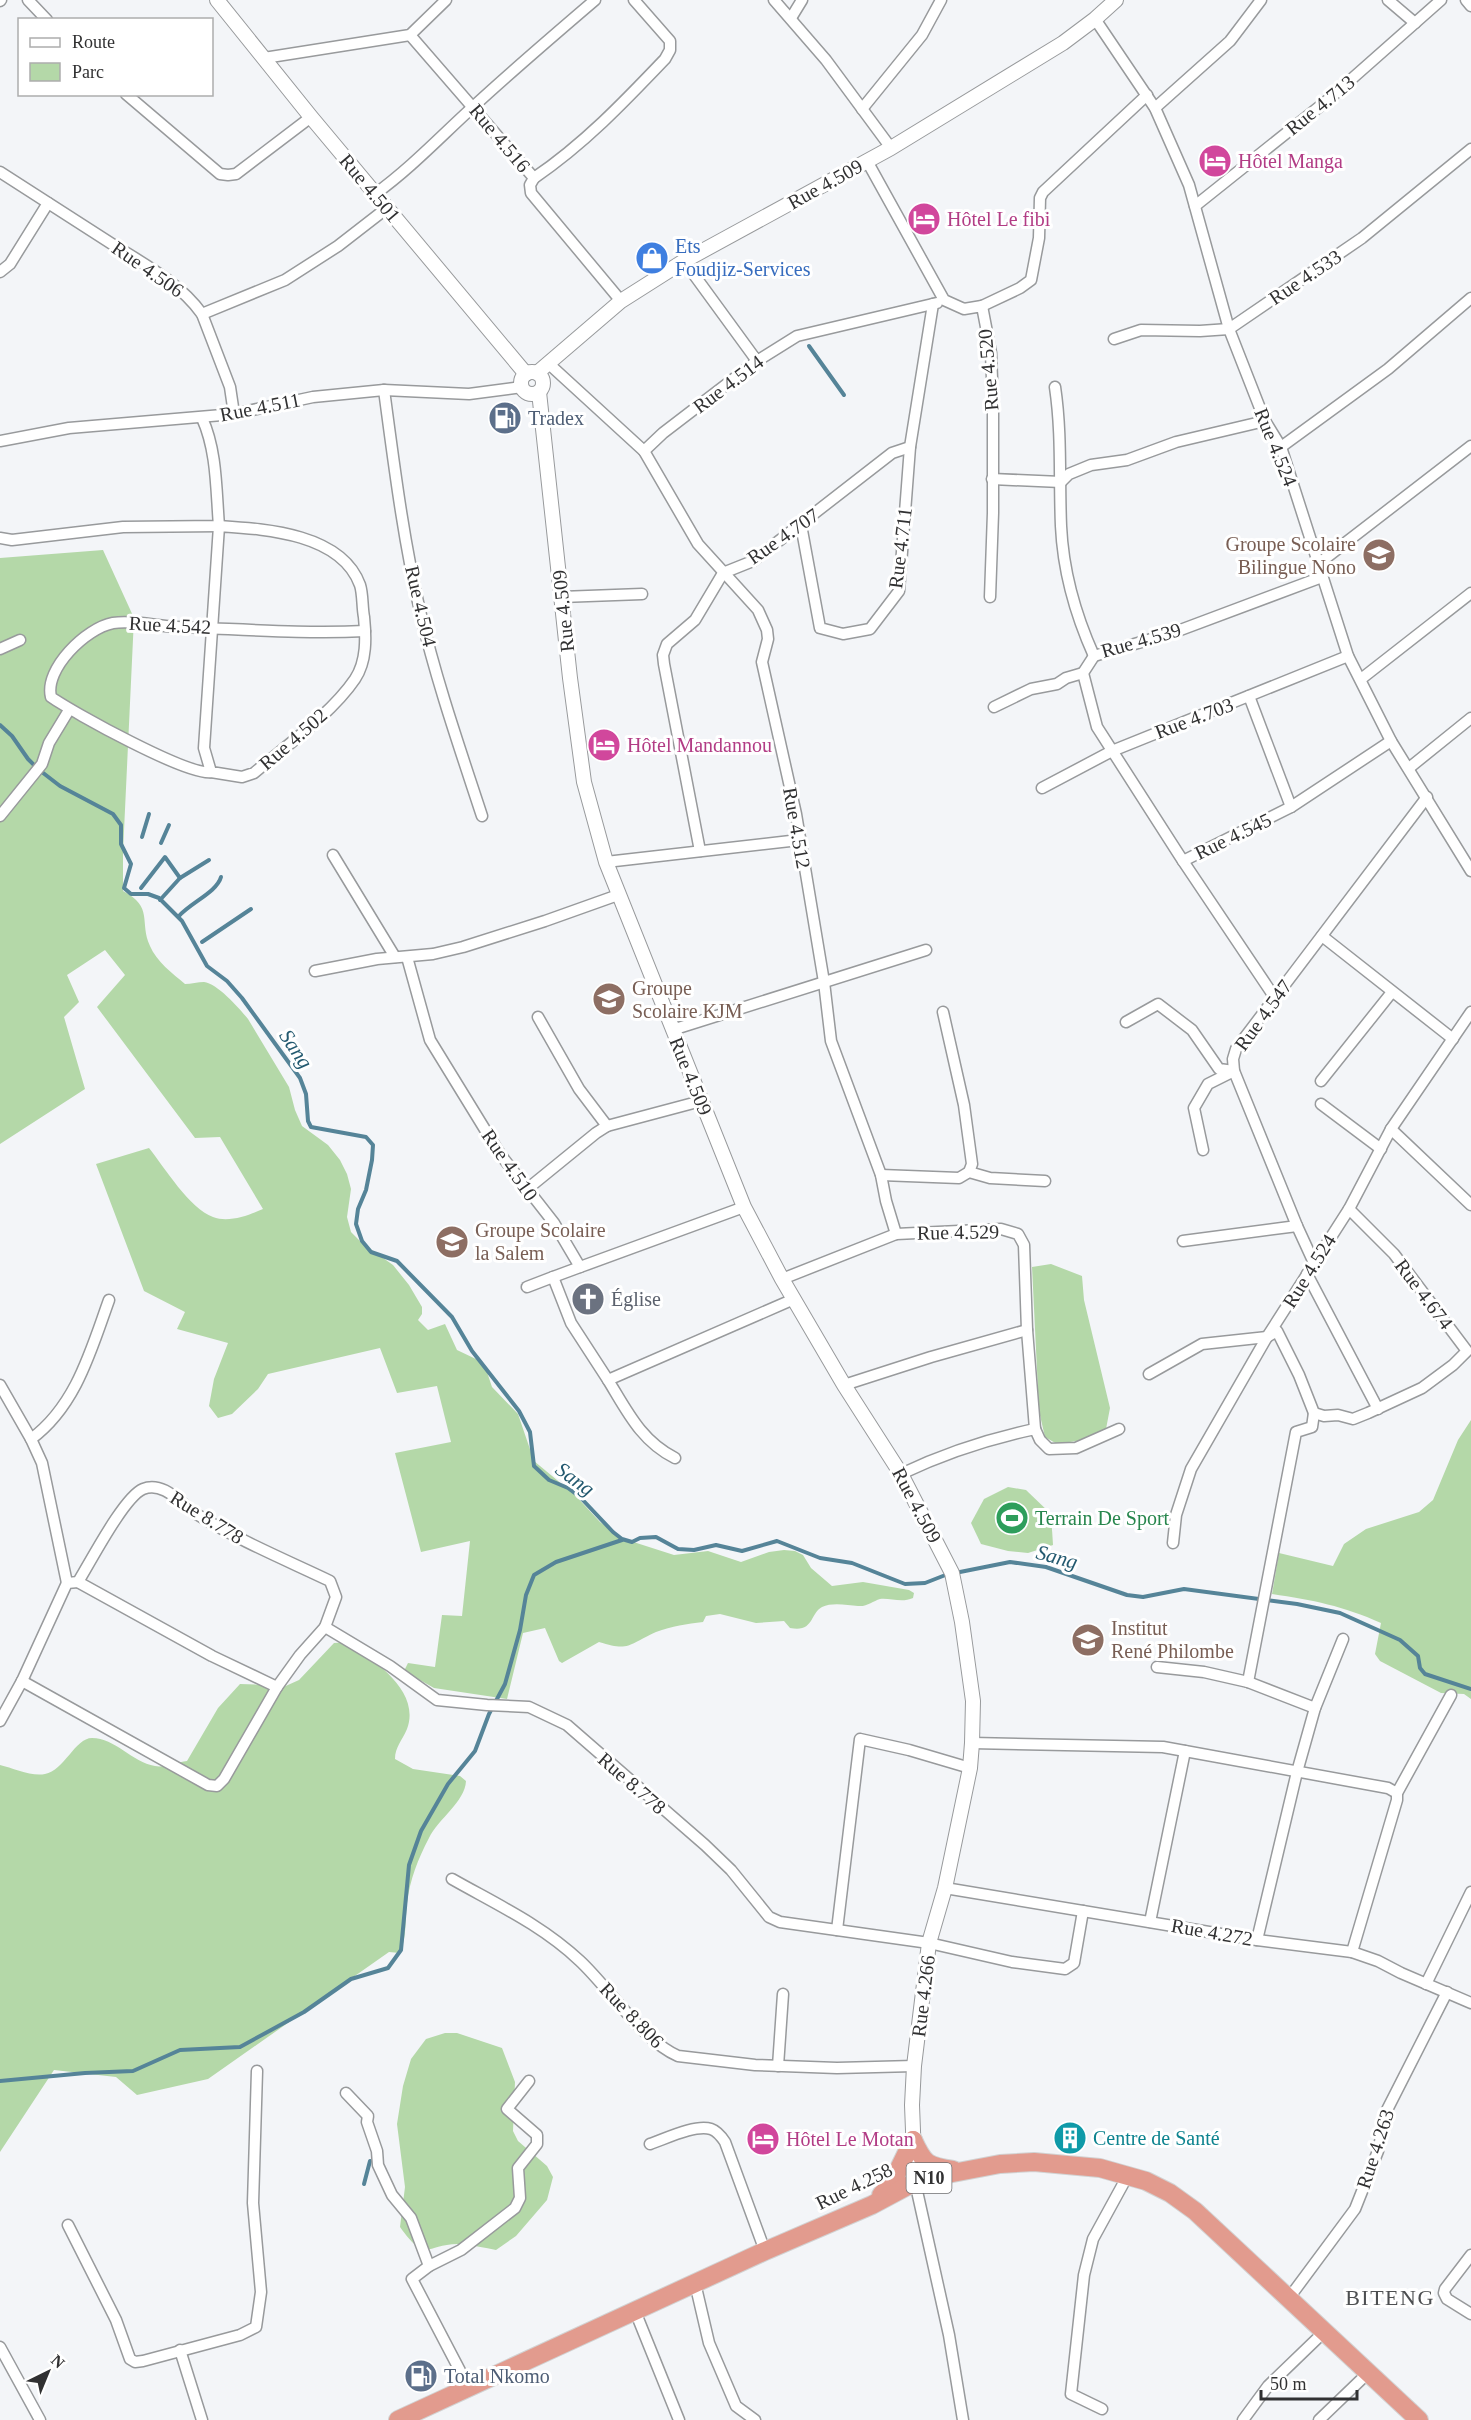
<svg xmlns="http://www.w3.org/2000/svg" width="1471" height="2420" viewBox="0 0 1471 2420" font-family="Georgia,serif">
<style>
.green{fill:#b4d8a8}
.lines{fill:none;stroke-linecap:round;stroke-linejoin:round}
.stream{stroke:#558498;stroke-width:4}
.minor-casing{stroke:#989a9c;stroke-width:13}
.tertiary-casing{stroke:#989a9c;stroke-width:16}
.trunk-casing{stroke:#d2d2d2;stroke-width:20}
.minor{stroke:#fff;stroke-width:10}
.tertiary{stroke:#fff;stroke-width:14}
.trunk{stroke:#e29b8e;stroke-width:18}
.labels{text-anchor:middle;stroke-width:6;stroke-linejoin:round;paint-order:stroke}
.shield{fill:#fff;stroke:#6f6f70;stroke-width:1.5}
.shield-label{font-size:18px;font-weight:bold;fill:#313132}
.street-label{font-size:20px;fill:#313132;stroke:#fff}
.hotel-label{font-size:20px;fill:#b23c85;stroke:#fff;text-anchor:start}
.shop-label{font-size:20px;fill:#366cbe;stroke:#fff;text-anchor:start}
.service-label{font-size:20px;fill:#4e5e75;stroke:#fff;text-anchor:start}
.education-label{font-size:20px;fill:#785e54;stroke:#fff;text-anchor:start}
.worship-label{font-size:20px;fill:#5b616d;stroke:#fff;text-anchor:start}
.leisure-label{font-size:20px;fill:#27864d;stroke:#fff;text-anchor:start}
.culture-label{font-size:20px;fill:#0d838f;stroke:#fff;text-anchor:start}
.water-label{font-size:21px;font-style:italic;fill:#245a70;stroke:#fff}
.quarter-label{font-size:22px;letter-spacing:1.5px;fill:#4d4f51;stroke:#fff}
</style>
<rect width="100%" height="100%" fill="#f3f5f8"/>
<g class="green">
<path d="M103,550l31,68 -11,234v39c31,16 16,31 27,55 6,15 23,28 35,38 6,0 13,-2 19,-2 13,1 36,27 44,37l41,68 6,23 7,16 26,19 12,15 7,14 4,15 -4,28 4,15 11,11 31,22 16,20 13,22v7l-4,6 10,10 17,-6 12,26 21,10 9,12 5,15 26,27 16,47 41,34 25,27 21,16 53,17 34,-4 33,11 28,-10 15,-2 11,1 8,4 8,13 21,18 31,-4 46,8 5,3 -1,5c-11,5 -22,0 -33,1 -7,2 -13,8 -22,7 -11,-1 -26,-4 -36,1 -12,6 -8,26 -32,21l-6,-7 -28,2 -36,-9 -14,2 -3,6c-16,2 -31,4 -47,10 -27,12 -26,20 -57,10l-37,21 -3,-2 -14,-33 -22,5 -16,66 -73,-11 -30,-17 4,-8 27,4 7,-52 20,1 8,-75 -49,11 -26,-99 56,-11 -14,-56 -40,7 -17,-45 -112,26 -10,15 -26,25 -14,4 -9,-12 5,-27 14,-36 -51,-14 8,-17 -41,-21 -48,-127 53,-16c15,19 41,61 64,69 16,6 36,-2 50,-8l-43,-72 -25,1 -98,-131 28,-32 -20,-25 -38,25 12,27 -15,15 21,72 -85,55v-586z"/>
<polygon points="1051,1264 1082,1276 1084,1300 1110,1408 1106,1429 1083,1440 1057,1444 1045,1437 1039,1411 1032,1267"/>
<path d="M1471,1420v279l-7,-5 -23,-1 -61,-32 -5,-7 6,-31c-38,-17 -68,-23 -109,-29l7,-41 54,13 11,-22 22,-15 53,-17 14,-12 25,-60z"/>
<polygon points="1008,1487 1026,1490 1051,1514 1053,1545 1028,1553 1008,1551 981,1544 971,1523 984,1499"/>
<path d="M349,1642c26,20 72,49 58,87 -5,12 -12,18 -12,30l18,10 47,7 6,5c-1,21 -28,38 -37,57 -11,21 -19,41 -22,65 -2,16 0,34 -7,50l-11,-1 -181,127 -71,16 -21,-18 -62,-7 -54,82v-387c13,3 32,12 45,9 19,-3 30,-36 47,-36 23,0 40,24 63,28 9,2 22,-4 32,-5l31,-53 22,-24 26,1 13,4 20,-9 35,-37z"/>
<path d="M445,2033h12l45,15 13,34 -2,49 5,10 29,25 6,11 -6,23 -31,36 -20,14c-11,-2 -23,-5 -34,-6 -36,-2 -34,22 -62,-17l5,-40 -8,-63 6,-38 8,-27 15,-20z"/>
</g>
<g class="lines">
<g class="stream">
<polyline points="809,346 844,395"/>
<polyline points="0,725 12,736 28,759 38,769 60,786 113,814 121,825 121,844 131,864 124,888 131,894 148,894 159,898 182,921 207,966 227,981 242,998 300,1078 306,1094 308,1121 311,1127 366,1137 373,1145 372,1160 366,1190 358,1209 356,1224 362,1241 371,1252 397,1261 452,1317 472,1351 519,1411 530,1432 534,1466 549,1480 568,1488 580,1497 613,1532 622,1539 632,1542 640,1538 656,1537 678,1549 694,1550 716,1545 742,1551 777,1541 820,1558 852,1563 905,1584 925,1583 948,1574"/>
<polyline points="142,837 149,814"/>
<polyline points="161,843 169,825"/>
<polyline points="141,888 165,857 180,878"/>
<polyline points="160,900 180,878 209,860"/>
<path d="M179,916c11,-13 38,-24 42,-39"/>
<polyline points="202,942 251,909"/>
<polyline points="955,1573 1010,1562 1046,1567 1127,1595 1143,1597 1184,1589 1297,1604 1340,1613 1400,1640 1418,1656 1420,1668 1425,1674 1471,1689"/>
<polyline points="0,2081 85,2073 133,2071 180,2050 240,2047 304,2012 351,1979 388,1968 401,1950 409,1865 421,1831 448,1784 475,1751 489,1714 505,1684 520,1630 526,1595 534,1575 556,1562 622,1540"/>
<polyline points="364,2184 370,2161"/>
</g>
<defs>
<g id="minor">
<polyline points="28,0 47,20"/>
<polyline points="774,0 826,60 891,148"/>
<polyline points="1388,0 1415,23"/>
<polyline points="1466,0 1471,6"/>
<polyline points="0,1 1,0"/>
<polyline points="791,18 802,0"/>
<polyline points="1095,19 1155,108 1189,185 1229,329 1265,421 1281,447 1348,656 1391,741 1471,871"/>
<polyline points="410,35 534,178 530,185 531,193 621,301"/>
<polyline points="264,58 410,35 446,0"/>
<polyline points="126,94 220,174 228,175 236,174 311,117"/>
<polyline points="1155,108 1230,41 1261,0"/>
<polyline points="862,109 922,35 941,0"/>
<polyline points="867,161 944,300 964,309 982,306 991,353 993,405 993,513 990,597"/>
<path d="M0,172c37,24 75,48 112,72 32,20 68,39 90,70l28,73 4,27"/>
<path d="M534,178c50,-34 90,-76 131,-119l5,-9v-9l-36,-41"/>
<path d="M375,194c36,-26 66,-58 99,-88 39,-36 80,-71 121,-106"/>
<polyline points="1195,206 1329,99 1441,0"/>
<polyline points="684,261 757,361"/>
<polyline points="0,272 10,264 48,203"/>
<polyline points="982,306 1020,288 1031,280 1039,238 1040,198 1043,192 1147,95"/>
<polyline points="202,314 285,280 338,246 387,208"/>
<polyline points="1114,339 1141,330 1200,331 1229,329 1362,238 1471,149"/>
<polyline points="549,364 644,451 663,433 757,361 797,336 937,303"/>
<path d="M1055,387c7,47 4,92 6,139 2,44 15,90 33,130l81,-24 147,-55"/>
<path d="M384,390c10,74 19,148 36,221 16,69 40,138 62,205"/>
<polyline points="0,441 69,428 234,414 313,397 384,390 469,394 522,387"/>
<polyline points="1281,447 1388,369 1471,298"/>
<polyline points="644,451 698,544 758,610 767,630 768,639 762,662 796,814 824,982 831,1041 881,1175 886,1201 896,1234"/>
<polyline points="992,479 1061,482 1069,474 1091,465 1127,460 1176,442 1265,421"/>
<polyline points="801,525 820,628 843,634 870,629 899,591 910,447"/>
<path d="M219,526c45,3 122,7 141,59 3,9 2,22 4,32 2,20 3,44 -9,62 -23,34 -69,67 -101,94l-12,4 -31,-5 -7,-24z"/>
<path d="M0,538l12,2 111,-13 96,-1c-3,-37 -2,-75 -17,-108"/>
<polyline points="1318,564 1471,446"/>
<polyline points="561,597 642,594"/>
<polyline points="0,649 20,640"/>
<polyline points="1094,656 1083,673 1097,727 1183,861"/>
<polyline points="1361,679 1471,593"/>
<polyline points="1249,696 1291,807"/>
<polyline points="994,707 1031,689 1057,684 1066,678 1083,673"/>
<polyline points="1409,768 1471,718"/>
<path d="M211,772c-23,4 -137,-59 -160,-75 -7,-28 35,-69 62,-74 22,-3 43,3 64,4 63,2 126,7 188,4"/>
<polyline points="1042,788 1112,751 1348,656"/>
<polyline points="0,816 42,764 49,743 69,710"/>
<polyline points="700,851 664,664 663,655 667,644 695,620 723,573 753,561 892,453 910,447 933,304"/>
<polyline points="333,855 395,957"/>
<polyline points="606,862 799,840"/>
<polyline points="1322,936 1453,1039"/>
<polyline points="407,957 430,1040 500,1154 554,1223 580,1267 553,1277 571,1323 608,1380"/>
<polyline points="315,971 377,959 433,954 463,947 545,921 618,895"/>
<polyline points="1275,998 1183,861 1291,807 1391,741"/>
<polyline points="943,1012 964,1105 972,1164 969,1172"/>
<polyline points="538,1017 579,1089 607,1126"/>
<polyline points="1126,1022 1158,1004 1192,1030 1219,1069 1234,1071 1208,1084 1194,1108 1203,1150"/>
<polyline points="672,1030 926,950"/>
<polyline points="1321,1081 1392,992"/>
<polyline points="1321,1104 1381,1149"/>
<polyline points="1391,1129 1471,1205"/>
<polyline points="881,1175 959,1178 969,1172 990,1178 1045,1181"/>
<polyline points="526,1190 596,1133 607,1126 701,1101"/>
<polyline points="1183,1241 1297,1226"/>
<polyline points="1314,1263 1297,1226 1234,1071 1233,1059 1236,1049 1427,797"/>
<polyline points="580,1267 744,1207"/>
<polyline points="1307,1274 1378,1409"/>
<polyline points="782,1279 896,1234 1001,1229 1018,1234 1024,1245 1027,1330 1035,1429"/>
<polyline points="527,1287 553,1277"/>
<polyline points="1149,1374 1202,1344 1267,1337 1277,1331 1299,1375 1314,1413 1324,1416 1338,1415 1353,1419 1368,1413 1422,1388 1453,1365 1467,1351 1394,1254 1349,1209"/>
<polyline points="0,1385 31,1439 42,1463 67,1583"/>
<polyline points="844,1385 931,1357 1027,1330"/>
<path d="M31,1439c45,-33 60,-89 78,-139"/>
<path d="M675,1458c-34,-17 -48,-47 -67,-78l186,-81"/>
<path d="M901,1474c44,-21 87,-35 134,-45l5,11 9,9 27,-1 43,-19"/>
<polyline points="1173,1543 1176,1515 1191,1469 1267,1337 1349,1209 1391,1129 1471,1012"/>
<polyline points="78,1582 212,1656 277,1687 300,1655 325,1627 390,1666 437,1700 487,1705 529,1707 567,1725 705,1845 731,1870 769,1917 780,1922 929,1943 1012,1962 1065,1969 1074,1963 1083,1911"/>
<polyline points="1157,1667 1204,1672 1248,1682 1315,1708"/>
<polyline points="22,1681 208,1785 217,1786 224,1779 277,1687"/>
<polyline points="1248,1682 1296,1432 1312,1427 1314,1413"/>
<path d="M0,1721l22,-40 45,-98 11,-1c13,-21 46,-85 65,-93 21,-9 40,17 55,26 42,26 88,45 132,66l6,16 -11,30"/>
<polyline points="972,1743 1163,1747 1388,1788 1397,1793"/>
<path d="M452,1879c44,25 90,46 128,82 29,27 63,80 98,95l77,9 82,3 77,-2"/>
<polyline points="945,1888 1257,1940 1352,1952 1378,1961 1401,1973 1471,2003"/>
<polyline points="1150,1922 1185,1751"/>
<polyline points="837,1930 860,1739 909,1750 970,1768"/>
<polyline points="1257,1940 1297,1772 1315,1708 1343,1639"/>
<polyline points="1352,1952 1397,1800 1397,1793 1451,1695"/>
<polyline points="1426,1984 1471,1892"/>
<polyline points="778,2066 783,1994"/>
<polyline points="346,2093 368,2116 367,2122 377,2151 378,2165 392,2195 411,2218 429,2266"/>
<path d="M650,2144c15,-5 45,-20 61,-15 6,2 10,7 14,13l40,109"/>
<polyline points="915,2182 949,2335 963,2420"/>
<polyline points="68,2225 116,2320 130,2359 135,2362 143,2361 240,2335 256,2327 261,2292 253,2203 257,2071"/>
<polyline points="1471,2255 1445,2289 1444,2293 1447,2299 1471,2314"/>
<polyline points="695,2283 709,2343 736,2406 755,2420"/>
<polyline points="1289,2298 1355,2209 1378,2151 1387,2110 1447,1992"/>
<polyline points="635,2311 679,2420"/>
<polyline points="0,2347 40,2420"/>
<polyline points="180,2350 202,2420"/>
<polyline points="469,2388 412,2279 429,2266 461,2250 515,2208 520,2198 518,2168 537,2144 537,2135 507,2109 529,2081"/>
<polyline points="1102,2409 1071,2394 1084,2275 1093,2239 1128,2175"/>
<polyline points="1243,2420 1268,2386 1325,2331"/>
<polyline points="1319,2420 1369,2372"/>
</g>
<g id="tertiary">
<polyline points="217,0 311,117 526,374"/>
<circle cx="532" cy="383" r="11"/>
<polyline points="537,373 621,301 684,261 891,148 1063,43 1095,19 1116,0"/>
<polyline points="539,392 570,678 584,782 606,862 744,1207 782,1279 844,1385 901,1474 952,1573 962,1622 973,1701 972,1743 970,1768 945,1888 929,1943 914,2066 912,2105 915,2182"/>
</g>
<g id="trunk">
<path d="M913,2140c11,24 14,26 40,30"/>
<polyline points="881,2195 893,2181 913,2140"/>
<polyline points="398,2420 765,2251 872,2205 915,2182 937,2176 1000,2164 1034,2162 1100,2168 1146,2181 1170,2193 1195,2211 1419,2420"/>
</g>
</defs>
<use href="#minor" class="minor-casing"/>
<use href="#tertiary" class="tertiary-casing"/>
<use href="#trunk" class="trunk-casing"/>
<use href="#minor" class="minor"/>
<use href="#tertiary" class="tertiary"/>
<use href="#trunk" class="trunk"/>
</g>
<defs>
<symbol id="hotel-disc" viewBox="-11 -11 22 22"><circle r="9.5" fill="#d1479c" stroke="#fff"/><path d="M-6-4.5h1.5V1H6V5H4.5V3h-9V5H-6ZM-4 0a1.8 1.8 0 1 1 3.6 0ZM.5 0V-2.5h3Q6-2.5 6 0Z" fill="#fff"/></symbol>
<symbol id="shop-disc" viewBox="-11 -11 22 22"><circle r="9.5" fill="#3f7fe0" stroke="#fff"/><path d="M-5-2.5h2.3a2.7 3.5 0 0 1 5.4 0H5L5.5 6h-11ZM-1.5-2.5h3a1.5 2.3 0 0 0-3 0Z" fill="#fff"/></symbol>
<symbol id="fuel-disc" viewBox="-11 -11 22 22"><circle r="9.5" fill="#5c6f8a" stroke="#fff"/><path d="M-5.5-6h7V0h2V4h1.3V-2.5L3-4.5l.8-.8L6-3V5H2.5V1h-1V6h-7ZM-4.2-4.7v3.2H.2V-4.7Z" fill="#fff"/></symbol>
<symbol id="school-disc" viewBox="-11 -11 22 22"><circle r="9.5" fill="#8d6e63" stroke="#fff"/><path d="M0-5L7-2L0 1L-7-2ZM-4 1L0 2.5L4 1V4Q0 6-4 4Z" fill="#fff"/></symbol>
<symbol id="church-disc" viewBox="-11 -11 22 22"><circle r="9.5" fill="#6b7280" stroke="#fff"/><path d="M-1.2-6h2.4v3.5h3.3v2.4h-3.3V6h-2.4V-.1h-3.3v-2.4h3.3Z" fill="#fff"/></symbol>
<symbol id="stadium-disc" viewBox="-11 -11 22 22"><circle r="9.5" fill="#2e9e5b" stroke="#fff"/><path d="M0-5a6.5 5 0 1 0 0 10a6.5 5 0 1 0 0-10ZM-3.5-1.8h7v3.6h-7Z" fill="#fff"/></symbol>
<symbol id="university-disc" viewBox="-11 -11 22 22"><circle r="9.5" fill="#8d6e63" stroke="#fff"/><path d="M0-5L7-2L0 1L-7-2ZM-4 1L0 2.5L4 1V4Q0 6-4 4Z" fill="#fff"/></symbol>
<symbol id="building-disc" viewBox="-11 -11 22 22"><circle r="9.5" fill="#0f9aa8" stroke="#fff"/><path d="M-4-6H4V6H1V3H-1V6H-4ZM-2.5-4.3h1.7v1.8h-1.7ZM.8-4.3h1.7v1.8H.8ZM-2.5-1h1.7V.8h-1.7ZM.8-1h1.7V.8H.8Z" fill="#fff"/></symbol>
</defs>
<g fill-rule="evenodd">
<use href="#hotel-disc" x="1196" y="142" width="38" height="38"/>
<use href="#hotel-disc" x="905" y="200" width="38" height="38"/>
<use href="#shop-disc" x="633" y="239" width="38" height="38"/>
<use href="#fuel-disc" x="486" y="399" width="38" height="38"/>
<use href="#school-disc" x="1360" y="536" width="38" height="38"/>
<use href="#hotel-disc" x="585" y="726" width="38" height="38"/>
<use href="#school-disc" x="590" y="980" width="38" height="38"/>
<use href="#school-disc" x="433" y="1223" width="38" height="38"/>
<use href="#church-disc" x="569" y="1280" width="38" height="38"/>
<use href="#stadium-disc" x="993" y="1499" width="38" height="38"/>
<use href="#university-disc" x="1069" y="1621" width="38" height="38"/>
<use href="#building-disc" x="1051" y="2119" width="38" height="38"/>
<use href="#hotel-disc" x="744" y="2120" width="38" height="38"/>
<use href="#fuel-disc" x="402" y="2357" width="38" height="38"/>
</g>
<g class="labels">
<rect class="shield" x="906.5" y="2163" width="45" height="30" rx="4.5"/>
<g class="shield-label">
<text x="929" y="2184">N10</text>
</g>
<g class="street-label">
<text transform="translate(1320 105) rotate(-39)" y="7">Rue 4.713</text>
<text transform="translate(500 138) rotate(50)" y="7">Rue 4.516</text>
<text transform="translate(825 184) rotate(-29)" y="7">Rue 4.509</text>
<text transform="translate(370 188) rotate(50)" y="7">Rue 4.501</text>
<text transform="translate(148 269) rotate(35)" y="7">Rue 4.506</text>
<text transform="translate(1305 277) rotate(-34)" y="7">Rue 4.533</text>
<text transform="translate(988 370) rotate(-95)" y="7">Rue 4.520</text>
<text transform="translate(728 384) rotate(-37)" y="7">Rue 4.514</text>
<text transform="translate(260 407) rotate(-11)" y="7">Rue 4.511</text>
<text transform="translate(1276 447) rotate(68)" y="7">Rue 4.524</text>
<text transform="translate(783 536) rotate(-35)" y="7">Rue 4.707</text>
<text transform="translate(900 548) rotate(-83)" y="7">Rue 4.711</text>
<text transform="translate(421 606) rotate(77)" y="7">Rue 4.504</text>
<text transform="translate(563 611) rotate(-96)" y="7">Rue 4.509</text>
<text transform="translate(170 625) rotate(3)" y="7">Rue 4.542</text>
<text transform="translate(1141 640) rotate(-16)" y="7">Rue 4.539</text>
<text transform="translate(1194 718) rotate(-21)" y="7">Rue 4.703</text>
<text transform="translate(293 739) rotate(-41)" y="7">Rue 4.502</text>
<text transform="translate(797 828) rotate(80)" y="7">Rue 4.512</text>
<text transform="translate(1233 836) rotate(-26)" y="7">Rue 4.545</text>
<text transform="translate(1263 1015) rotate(-54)" y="7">Rue 4.547</text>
<text transform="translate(691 1076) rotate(68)" y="7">Rue 4.509</text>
<text transform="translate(510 1165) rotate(55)" y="7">Rue 4.510</text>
<text transform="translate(958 1232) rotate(-1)" y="7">Rue 4.529</text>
<text transform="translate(1309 1271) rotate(-58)" y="7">Rue 4.524</text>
<text transform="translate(1424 1294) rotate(53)" y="7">Rue 4.674</text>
<text transform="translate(917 1505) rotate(62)" y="7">Rue 4.509</text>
<text transform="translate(207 1517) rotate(32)" y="7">Rue 8.778</text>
<text transform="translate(632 1783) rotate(41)" y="7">Rue 8.778</text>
<text transform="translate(1212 1932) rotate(10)" y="7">Rue 4.272</text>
<text transform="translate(923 1996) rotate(-83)" y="7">Rue 4.266</text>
<text transform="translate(632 2015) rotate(46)" y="7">Rue 8.806</text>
<text transform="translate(1375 2149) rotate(-72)" y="7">Rue 4.263</text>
<text transform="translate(854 2186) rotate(-26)" y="7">Rue 4.258</text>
</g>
<g class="hotel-label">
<text x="1238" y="168">Hôtel Manga</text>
<text x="947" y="226">Hôtel Le fibi</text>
<text x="627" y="752">Hôtel Mandannou</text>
<text x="786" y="2146">Hôtel Le Motan</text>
</g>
<g class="shop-label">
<text x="675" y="253">Ets<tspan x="675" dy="23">Foudjiz-Services</tspan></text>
</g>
<g class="service-label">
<text x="528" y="425">Tradex</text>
<text x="444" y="2383">Total Nkomo</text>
</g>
<g class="education-label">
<text x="1356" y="551" text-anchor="end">Groupe Scolaire<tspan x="1356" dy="23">Bilingue Nono</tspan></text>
<text x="632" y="995">Groupe<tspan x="632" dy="23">Scolaire KJM</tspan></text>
<text x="475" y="1237">Groupe Scolaire<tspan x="475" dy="23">la Salem</tspan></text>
<text x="1111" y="1635">Institut<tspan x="1111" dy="23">René Philombe</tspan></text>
</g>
<g class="worship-label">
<text x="611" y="1306">Église</text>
</g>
<g class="leisure-label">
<text x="1035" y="1525">Terrain De Sport</text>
</g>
<g class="culture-label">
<text x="1093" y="2145">Centre de Santé</text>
</g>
<g class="water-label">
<text transform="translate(296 1049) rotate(56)" y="7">Sang</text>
<text transform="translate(575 1479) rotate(36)" y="7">Sang</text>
<text transform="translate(1057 1557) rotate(15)" y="7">Sang</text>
</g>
<g class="quarter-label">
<text x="1390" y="2305">BITENG</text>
</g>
</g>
<rect x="18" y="18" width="195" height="78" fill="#ffffff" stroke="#adadad" stroke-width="1.5"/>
<rect x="30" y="38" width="30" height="9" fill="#ffffff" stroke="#adadad" stroke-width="1.5"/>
<text x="72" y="48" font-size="18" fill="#313132">Route</text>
<rect x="30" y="63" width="30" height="18" fill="#b4d8a8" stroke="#adadad" stroke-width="1.5"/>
<text x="72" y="78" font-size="18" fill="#313132">Parc</text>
<g transform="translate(48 2372) rotate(43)" stroke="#ffffff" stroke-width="4.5" paint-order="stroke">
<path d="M0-4.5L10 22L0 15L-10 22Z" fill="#313132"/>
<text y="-9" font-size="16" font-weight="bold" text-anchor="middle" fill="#313132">N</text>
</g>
<path d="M1261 2390v9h96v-9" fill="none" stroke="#313132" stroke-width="3"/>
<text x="1270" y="2390" font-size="18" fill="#313132" stroke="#ffffff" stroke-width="4.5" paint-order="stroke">50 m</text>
</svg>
